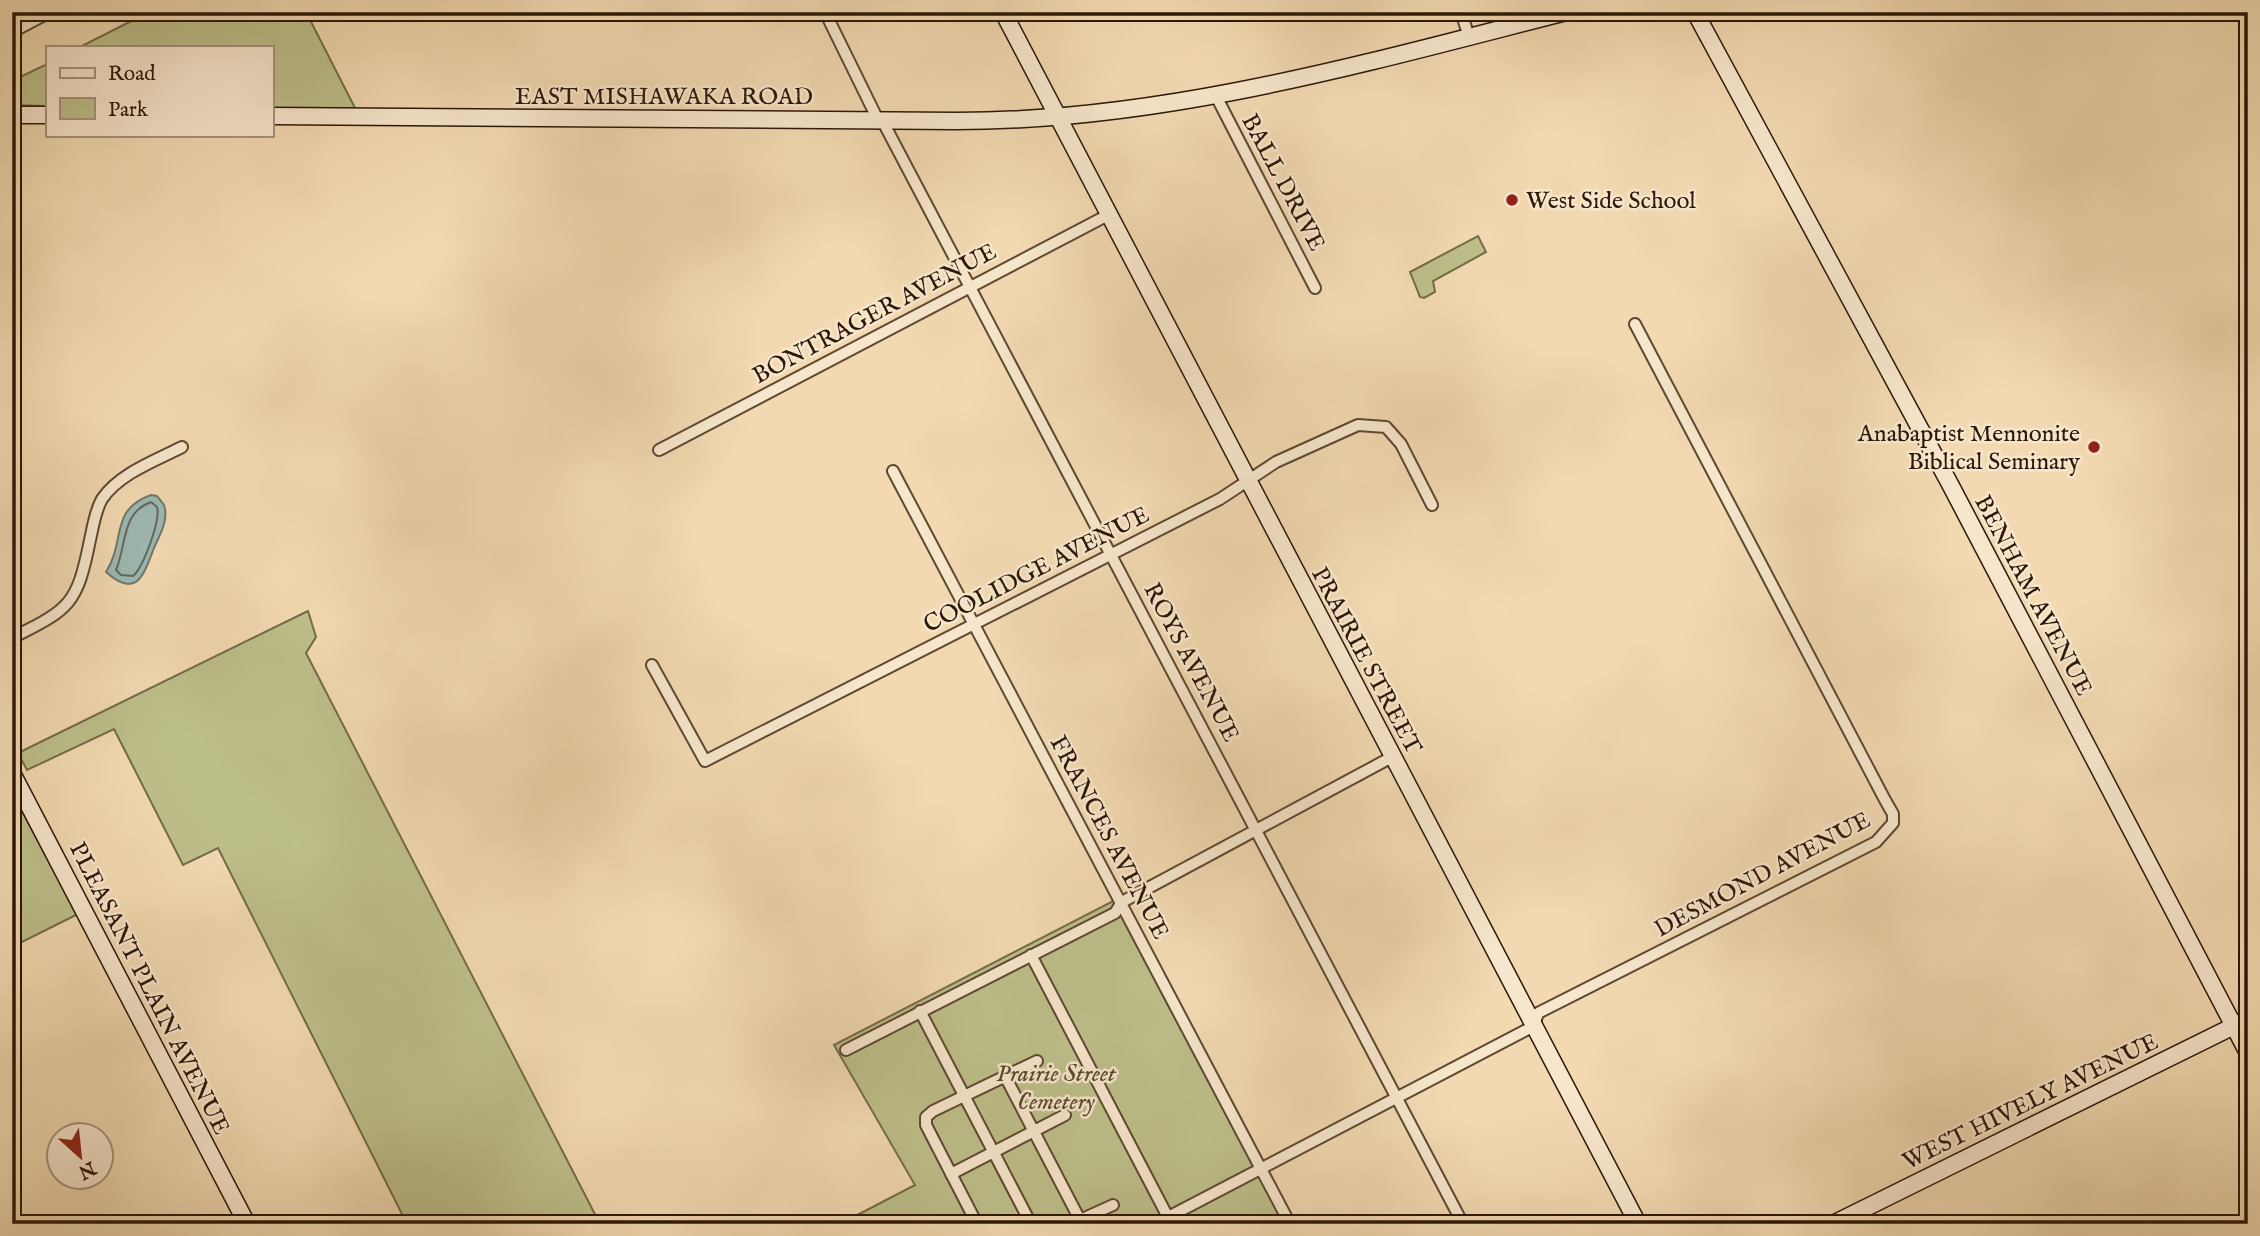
<svg xmlns="http://www.w3.org/2000/svg" width="2260" height="1236" viewBox="0 0 2260 1236" font-family="'IM FELL English',serif">
<style>
.green{fill:#bdbf8a;stroke:#746b49;stroke-width:2}
.water{fill:#9cb9b2;stroke:#6f786e;stroke-width:2}
.lines{fill:none;stroke-linecap:round;stroke-linejoin:round}
.shore{stroke:#64685d;stroke-width:2}
.street-casing{stroke:#5e4832;stroke-width:14}
.secondary-casing{stroke:#2c1708;stroke-width:19}
.street{stroke:#f7e6cc;stroke-width:10}
.secondary{stroke:#f7e6cc;stroke-width:16}
.poi-dot{fill:#8f2418;stroke:#f7e6cc;stroke-width:2.5}
.labels{text-anchor:middle;stroke-width:5;stroke-linejoin:round;paint-order:stroke}
.street-label{font-size:24px;fill:#2c1708;stroke:#f7e6cc}
.poi-label{font-size:24px;fill:#2c1708;stroke:#f7e6cc;text-anchor:start}
.park-label{font-size:24px;font-style:italic;fill:#58492f;stroke:#f7e6cc}
</style>
<rect width="100%" height="100%" fill="#f2d9b1"/>
<filter id="stains"><feTurbulence type="fractalNoise" baseFrequency=".00286" numOctaves="4"/><feColorMatrix values="0 0 0 0 .2 0 0 0 0 .09 0 0 0 0 .02 0 0 0 .5 -.17"/></filter>
<radialGradient id="worn" r=".72"><stop offset=".6" stop-color="#630" stop-opacity="0"/><stop offset="1" stop-color="#630" stop-opacity=".3"/></radialGradient>
<g class="green">
<polygon points="149,12 306,12 356,110 271,109 271,47 80,47"/>
<polygon points="47,64 47,106 12,105 12,81"/>
<polygon points="1478,236 1486,252 1433,281 1435,292 1424,298 1420,297 1410,272"/>
<polygon points="308,611 316,637 306,653 600,1224 407,1224 218,848 183,865 114,729 27,770 18,753"/>
<polygon points="12,793 78,914 12,947"/>
<polygon points="1115,900 1284,1224 840,1224 915,1185 834,1045"/>
</g>
<path class="water" d="M151,495l6,1 7,9c5,15 -4,29 -10,43 -10,26 -17,52 -48,24 20,-31 3,-62 45,-77z"/>
<g class="lines">
<path class="shore" d="M151,502l6,5c4,13 -14,61 -24,69l-12,-1 -5,-5c11,-26 5,-57 35,-68z"/>
<defs>
<g id="street">
<polyline points="825,12 878,120"/>
<polyline points="1461,12 1469,37"/>
<polyline points="12,32 50,12"/>
<polyline points="1216,96 1315,288"/>
<polyline points="882,120 1463,1224"/>
<polyline points="659,450 1108,215"/>
<polyline points="893,471 1290,1224"/>
<path d="M12,638c58,-29 65,-33 78,-98 3,-13 5,-29 12,-41 18,-26 53,-38 80,-52"/>
<polyline points="652,665 705,761 1220,499 1276,462 1358,425 1386,427 1401,444 1432,505"/>
<polyline points="1031,955 1170,1221"/>
<polyline points="920,1011 1031,1224"/>
<polyline points="846,1050 1115,913 1122,902 1392,757"/>
<polyline points="1005,1076 1080,1220 1072,1224"/>
<polyline points="951,1174 1065,1115"/>
<polyline points="1080,1220 1113,1205"/>
<polyline points="977,1224 926,1125 926,1117 933,1111 1037,1061"/>
<polyline points="1155,1224 1534,1026 1538,1013 1876,842 1893,823 1893,814 1885,800 1635,324"/>
</g>
<g id="secondary">
<polyline points="1003,12 1638,1224"/>
<polyline points="1695,12 1951,486 2248,1053"/>
<polyline points="12,115 47,115"/>
<path d="M271,116l685,5c208,0 410,-58 610,-109"/>
<polyline points="12,773 247,1224"/>
<polyline points="1833,1224 2248,1019"/>
</g>
</defs>
<use href="#street" class="street-casing"/>
<use href="#secondary" class="secondary-casing"/>
<use href="#street" class="street"/>
<use href="#secondary" class="secondary"/>
</g>
<g class="poi-dot">
<circle cx="1512" cy="200" r="7"/>
<circle cx="2094" cy="447" r="7"/>
</g>
<g class="labels">
<g class="street-label">
<text x="664" y="104">EAST MISHAWAKA ROAD</text>
<text transform="translate(1284 182) rotate(62)" y="8">BALL DRIVE</text>
<text transform="translate(874 313) rotate(-28)" y="8">BONTRAGER AVENUE</text>
<text transform="translate(1036 569) rotate(-27)" y="8">COOLIDGE AVENUE</text>
<text transform="translate(2034 595) rotate(62)" y="8">BENHAM AVENUE</text>
<text transform="translate(1367 660) rotate(62)" y="8">PRAIRIE STREET</text>
<text transform="translate(1192 662) rotate(62)" y="8">ROYS AVENUE</text>
<text transform="translate(1110 837) rotate(62)" y="8">FRANCES AVENUE</text>
<text transform="translate(1762 874) rotate(-28)" y="8">DESMOND AVENUE</text>
<text transform="translate(150 988) rotate(63)" y="8">PLEASANT PLAIN AVENUE</text>
<text transform="translate(2030 1101) rotate(-26)" y="8">WEST HIVELY AVENUE</text>
</g>
<g class="poi-label">
<text x="1526" y="208">West Side School</text>
<text x="2080" y="441" text-anchor="end">Anabaptist Mennonite<tspan x="2080" dy="28">Biblical Seminary</tspan></text>
</g>
<g class="park-label">
<text x="1056" y="1081">Prairie Street<tspan x="1056" dy="28">Cemetery</tspan></text>
</g>
</g>
<rect width="2260" height="1236" fill="none" stroke="#f2d9b1" stroke-width="42"/>
<rect x="14" y="14" width="2232" height="1208" fill="none" stroke="#2c1708" stroke-width="3.5"/>
<rect x="21" y="21" width="2218" height="1194" fill="none" stroke="#2c1708" stroke-width="2"/>
<rect x="46" y="46" width="228" height="91" fill="#f7e6cc" stroke="#a6937e" stroke-width="2"/>
<rect x="60" y="68" width="35" height="10" fill="#f7e6cc" stroke="#a6937e" stroke-width="2"/>
<text x="108" y="80" font-size="21" fill="#2c1708">Road</text>
<rect x="60" y="98" width="35" height="21" fill="#bdbf8a" stroke="#a6937e" stroke-width="2"/>
<text x="108" y="116" font-size="21" fill="#2c1708">Park</text>
<g transform="translate(80 1156) rotate(153)"><circle r="33" fill="#f7e6cc" stroke="#a6937e" stroke-width="2"/>
<path d="M0-5L12 26L0 18L-12 26Z" fill="#8f2418"/>
<text y="-10" font-size="19" font-weight="bold" text-anchor="middle" fill="#2c1708">N</text>
</g>
<rect width="100%" height="100%" filter="url(#stains)"/>
<rect width="100%" height="100%" fill="url(#worn)"/>
</svg>
